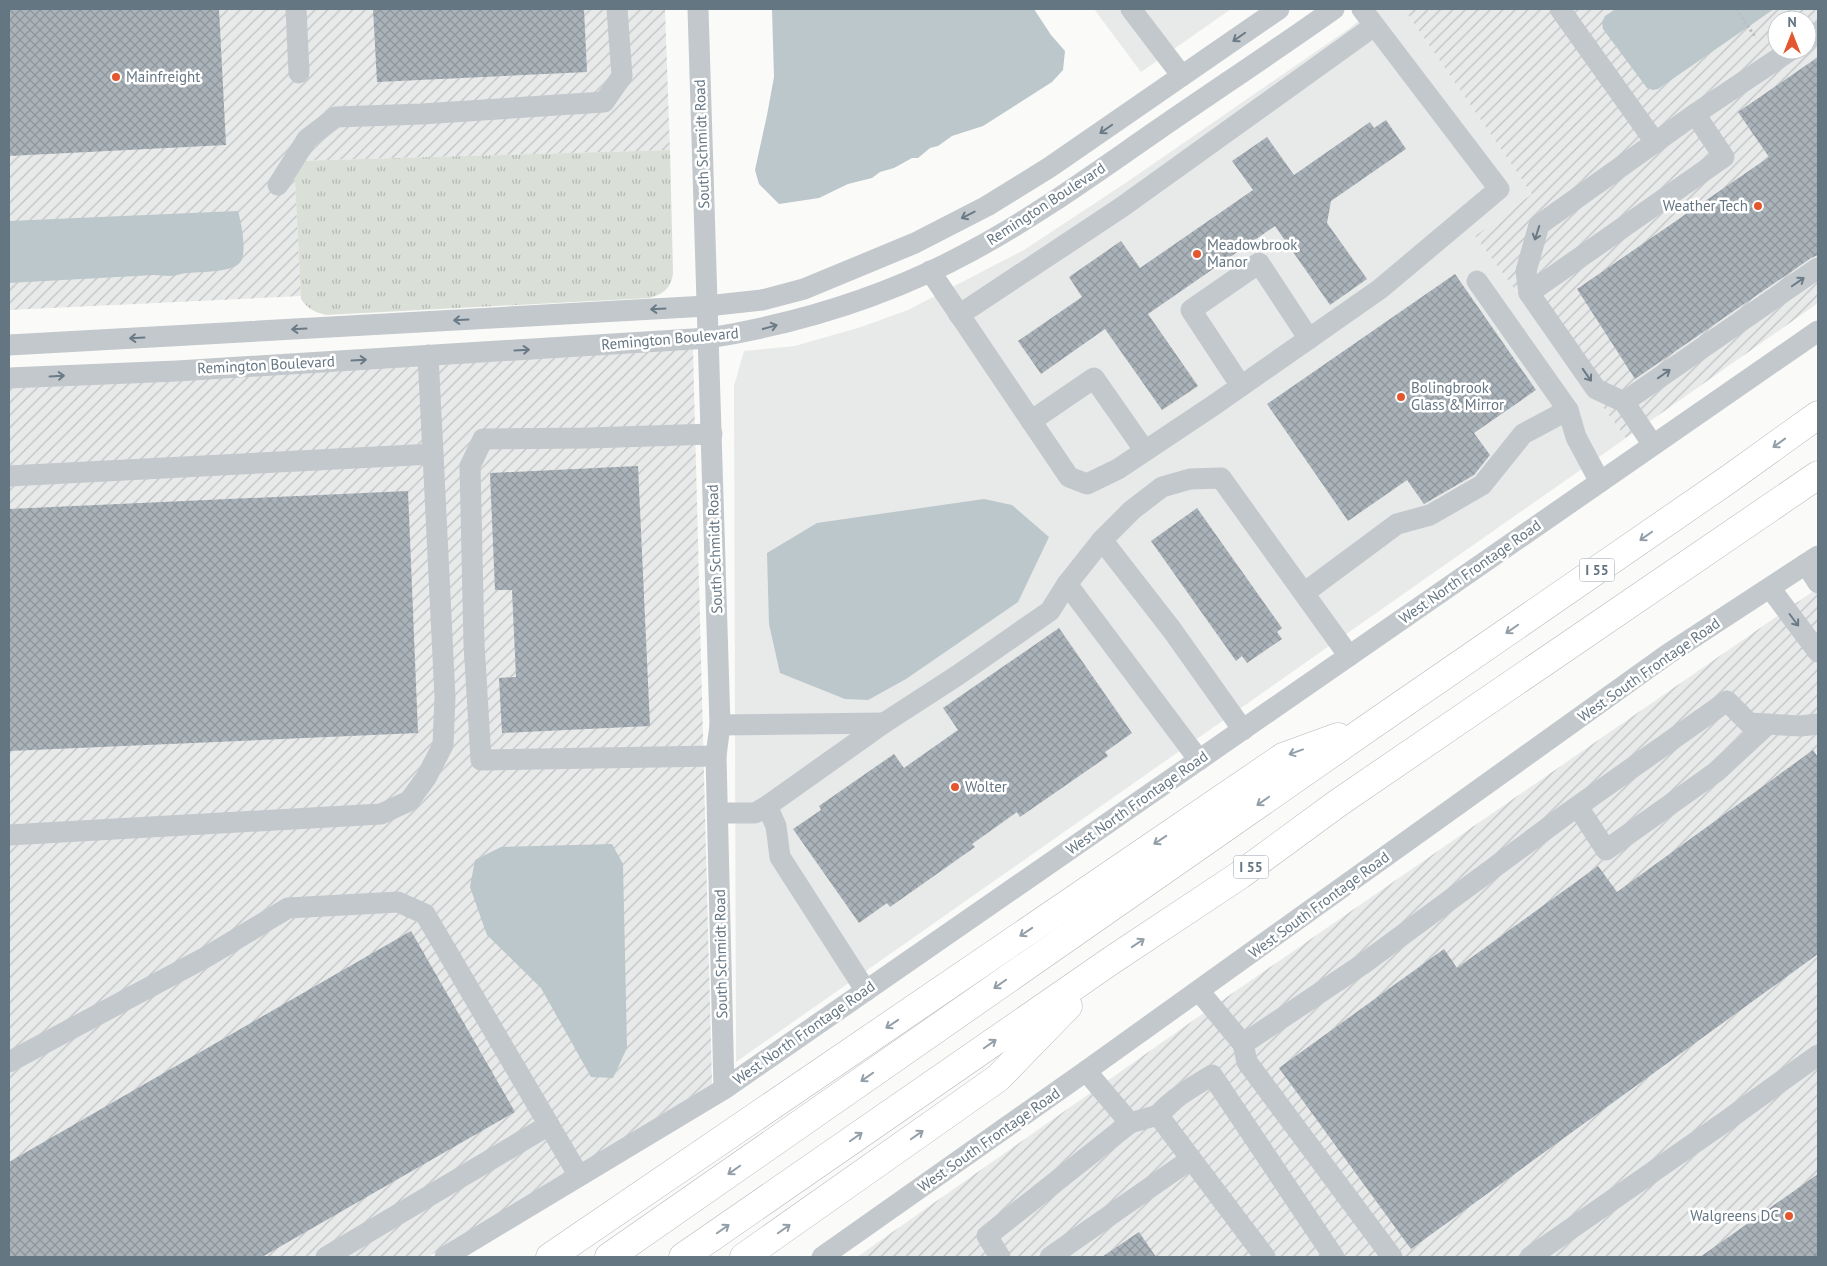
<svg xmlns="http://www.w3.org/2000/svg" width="1827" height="1266" viewBox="0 0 1827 1266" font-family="'PT Sans',sans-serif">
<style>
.built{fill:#e8e9e9}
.industrial{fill:url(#industrial-furrows);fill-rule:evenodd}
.grass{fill:url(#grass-tufts)}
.water{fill:#bbc7cb}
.building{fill:url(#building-cross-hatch)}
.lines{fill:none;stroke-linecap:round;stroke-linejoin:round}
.highway-casing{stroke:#b4b9bd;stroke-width:29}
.path{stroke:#bbbfc2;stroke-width:3;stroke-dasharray:2.5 2.5;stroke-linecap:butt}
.minor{stroke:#c3c8cc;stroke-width:21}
.highway{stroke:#fff;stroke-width:28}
.oneway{stroke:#6a7a87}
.oneway2{stroke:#939fa8}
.poi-dot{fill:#e4572e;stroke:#fff;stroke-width:2}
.labels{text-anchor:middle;stroke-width:5;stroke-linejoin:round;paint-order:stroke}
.shield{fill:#fff;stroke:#939fa8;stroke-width:1}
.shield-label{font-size:14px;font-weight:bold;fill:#657683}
.poi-label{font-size:15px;fill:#657683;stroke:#fff;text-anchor:start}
.street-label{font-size:15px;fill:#657683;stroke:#fff}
</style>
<defs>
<pattern id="industrial-furrows" width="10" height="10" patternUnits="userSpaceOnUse" patternTransform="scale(1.25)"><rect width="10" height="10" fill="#e8e9e9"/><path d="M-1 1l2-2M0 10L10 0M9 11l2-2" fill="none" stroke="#c0c1c2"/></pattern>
<pattern id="grass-tufts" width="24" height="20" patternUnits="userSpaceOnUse" patternTransform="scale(1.25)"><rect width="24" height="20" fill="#dadfd7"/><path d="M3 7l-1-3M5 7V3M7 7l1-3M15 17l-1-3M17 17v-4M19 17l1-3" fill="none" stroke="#b4b9b4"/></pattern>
<pattern id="building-cross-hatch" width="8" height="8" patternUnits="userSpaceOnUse" patternTransform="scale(1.25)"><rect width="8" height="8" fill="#aab3b9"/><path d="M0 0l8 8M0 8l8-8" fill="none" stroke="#8e969c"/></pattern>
</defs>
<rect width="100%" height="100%" fill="#fafaf8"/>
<g class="built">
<polygon points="1094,9 1231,9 1141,72"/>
<polygon points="1373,9 1404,9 1532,194 1475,236 1626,438 736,1062 734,386 744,351 795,346 861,327 908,310 1024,250 1127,182 1350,28"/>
</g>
<g class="industrial">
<polygon points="9,9 665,9 670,150 294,161 301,296 9,310"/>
<path d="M1404,9h414v294l-192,135 -151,-202 57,-42zM1777,20h30v30h-30z"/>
<polygon points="693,349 712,1084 428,1257 9,1257 9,385"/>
<polygon points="1818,588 1818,1257 857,1257 1201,1015"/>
</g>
<path class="grass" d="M670,150l3,123c-2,15 -9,21 -24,25l-323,17c-12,-3 -18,-6 -25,-16l-7,-138z"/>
<g class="water">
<polygon points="772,9 1034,9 1051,35 1065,51 1063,70 1052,82 983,126 952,136 938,146 930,148 918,158 912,158 894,168 880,172 872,178 848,184 819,198 779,204 759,184 755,170 767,115 774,77"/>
<polygon points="1616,9 1774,9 1658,89 1653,90 1647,88 1603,29 1602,22 1605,16"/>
<path d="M238,211c3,11 9,39 3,50 -7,13 -47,10 -60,13 -4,1 -8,2 -12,2 -5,0 -10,-1 -15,-1l-145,8v-62z"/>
<polygon points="984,499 1012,505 1049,537 1018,602 906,679 868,700 845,699 780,673 769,624 767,553 817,523"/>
<polygon points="612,844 623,864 627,1048 613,1078 591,1077 541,988 487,935 470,887 475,860 501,847"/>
</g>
<g class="building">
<polygon points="9,9 219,9 226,145 9,156"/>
<polygon points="373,9 584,9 587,72 377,82"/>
<polygon points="1818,57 1818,255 1811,258 1635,379 1577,289 1769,157 1738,112"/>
<polygon points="1386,120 1406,149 1331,201 1327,223 1367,279 1330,305 1275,226 1148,314 1198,386 1162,410 1105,329 1041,374 1018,341 1082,297 1069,277 1121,241 1140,268 1253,190 1232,161 1267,137 1294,175 1370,122 1374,128"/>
<polygon points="1455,274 1536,390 1474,433 1490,455 1474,475 1424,504 1407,480 1348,521 1267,404"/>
<polygon points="638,466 650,726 502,733 499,678 516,677 512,590 495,590 490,473"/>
<polygon points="408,491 418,733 9,751 9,509"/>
<polygon points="1197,508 1282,628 1277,632 1282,639 1247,663 1242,656 1236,661 1151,541"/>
<polygon points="1059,628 1132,733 1105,752 1108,756 1020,817 1017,812 972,844 975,847 890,907 887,903 859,923 793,829 821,810 819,806 894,754 904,768 958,730 943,708"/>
<polygon points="1813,750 1818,757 1818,954 1411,1249 1279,1068 1444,949 1457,968 1598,866 1617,892"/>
<polygon points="411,931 515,1112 262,1257 9,1257 9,1162"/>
<polygon points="1818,1174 1818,1257 1700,1257"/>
<polygon points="1139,1232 1156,1257 1102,1257"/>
</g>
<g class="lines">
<defs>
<g id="highway">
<polyline points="550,1257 1283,757 1338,737"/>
<polyline points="609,1257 1375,723 1729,479 1818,415"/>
<polyline points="683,1257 1112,960 1240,875 1338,803 1818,475"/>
<polyline points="744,1257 998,1078 1068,1006"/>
</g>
</defs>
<use href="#highway" class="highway-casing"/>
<polyline class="path" points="1736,9 1756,38"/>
<g class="minor">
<polyline points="296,9 299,73"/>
<polyline points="698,9 720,725 716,756 724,1089"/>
<polyline points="1131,9 1182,76"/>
<polyline points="1560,9 1655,142"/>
<polyline points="1807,39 1818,32"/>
<polyline points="278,185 307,139 336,117 422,114 604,102 622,76 617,9"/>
<polyline points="930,271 1069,477 1087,484 1118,469 1214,405 1380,289 1499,189 1362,9"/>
<polyline points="1477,281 1568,410"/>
<polyline points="1529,293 1724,157 1695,114"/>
<polyline points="959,315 1122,207 1374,26"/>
<polyline points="9,345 707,306 762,300 804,289 915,243 987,206 1050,167 1279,9"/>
<path d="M9,378l168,-7 532,-33c92,-15 182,-43 264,-88 65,-35 125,-79 186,-121 58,-40 117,-79 175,-120"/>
<polyline points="1241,386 1191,310 1259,263 1309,339"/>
<polyline points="1624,402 1818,268"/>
<polyline points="1031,421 1094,378 1145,451"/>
<polyline points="712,434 588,438 483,439 470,466 474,644 481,760 716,756"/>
<polyline points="1653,445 1624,402 1596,389 1529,293 1526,271 1539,225 1695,114 1791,50"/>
<polyline points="9,476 433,454 428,355"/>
<polyline points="1102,540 1132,510 1162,487 1190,479 1221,478 1349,656"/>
<polyline points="1806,564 1818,583"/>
<polyline points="1067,584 1102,540 1172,630 1243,730"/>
<polyline points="1770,588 1818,652"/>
<polyline points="1304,593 1397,524 1430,515 1482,485 1523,434 1568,410 1576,437 1600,482"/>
<polyline points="720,725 884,723"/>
<polyline points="767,806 776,826 780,857 866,991"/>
<polyline points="1578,807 1606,850 1716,772 1768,724"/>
<polyline points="718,813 755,813 767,806 884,723 958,675 1050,611 1067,584 1199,760"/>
<polyline points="9,835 381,814 409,801 426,778 443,745 445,697 433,454"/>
<polyline points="1199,991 1243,1044 1363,964 1568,813 1727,701 1749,723 1800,726 1818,724"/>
<polyline points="1243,1044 1247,1062 1392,1257"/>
<polyline points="9,1062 208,956 288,908 398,902 425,914 579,1176"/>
<polyline points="1086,1071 1130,1123 1158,1115 1265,1257"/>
<path d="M1158,1115c15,-17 34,-28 54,-40l122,182"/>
<polyline points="326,1257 549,1125"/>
<polyline points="445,1257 724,1089 1818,331"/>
<polyline points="822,1257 1086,1071 1668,654 1818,556"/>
<polyline points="1000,1257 987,1236 1130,1123"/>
<polyline points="1050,1257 1191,1159"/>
<polyline points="1530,1257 1723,1123 1818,1055"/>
</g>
<use href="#highway" class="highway"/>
</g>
<defs><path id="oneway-shaft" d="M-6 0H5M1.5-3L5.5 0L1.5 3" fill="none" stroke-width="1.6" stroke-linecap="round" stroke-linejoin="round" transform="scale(1.25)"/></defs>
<g class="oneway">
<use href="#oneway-shaft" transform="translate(1239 37) rotate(145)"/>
<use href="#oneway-shaft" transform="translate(1106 129) rotate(145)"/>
<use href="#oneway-shaft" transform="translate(968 215) rotate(153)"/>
<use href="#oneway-shaft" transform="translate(1537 233) rotate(108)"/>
<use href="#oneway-shaft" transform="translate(1798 282) rotate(-35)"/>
<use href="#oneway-shaft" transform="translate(658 309) rotate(177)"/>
<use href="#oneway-shaft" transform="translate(461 320) rotate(177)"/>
<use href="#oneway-shaft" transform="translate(770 327) rotate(-15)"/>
<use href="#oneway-shaft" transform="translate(299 329) rotate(177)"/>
<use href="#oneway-shaft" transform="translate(137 338) rotate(177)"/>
<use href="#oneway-shaft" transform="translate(522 350) rotate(-3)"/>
<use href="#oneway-shaft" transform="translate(359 360) rotate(-3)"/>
<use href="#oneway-shaft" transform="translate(1664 374) rotate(-35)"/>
<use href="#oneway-shaft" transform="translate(1587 375) rotate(55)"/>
<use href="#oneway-shaft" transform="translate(57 376) rotate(-3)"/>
<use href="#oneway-shaft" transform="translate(1794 620) rotate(53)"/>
</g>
<g class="oneway2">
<use href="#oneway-shaft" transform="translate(1779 443) rotate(144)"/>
<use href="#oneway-shaft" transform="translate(1646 536) rotate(145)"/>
<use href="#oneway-shaft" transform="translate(1512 629) rotate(145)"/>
<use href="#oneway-shaft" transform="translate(1296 752) rotate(160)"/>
<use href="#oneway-shaft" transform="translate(1263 801) rotate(145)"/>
<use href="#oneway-shaft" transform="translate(1160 840) rotate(146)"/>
<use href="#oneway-shaft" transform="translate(1026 932) rotate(146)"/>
<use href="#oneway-shaft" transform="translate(1138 943) rotate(-34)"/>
<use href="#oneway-shaft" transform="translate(1000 984) rotate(145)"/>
<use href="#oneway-shaft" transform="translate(892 1024) rotate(146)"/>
<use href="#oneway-shaft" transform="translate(990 1044) rotate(-35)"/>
<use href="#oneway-shaft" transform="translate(867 1077) rotate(145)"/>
<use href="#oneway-shaft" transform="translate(917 1135) rotate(-35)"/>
<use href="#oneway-shaft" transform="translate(856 1137) rotate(-35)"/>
<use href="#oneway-shaft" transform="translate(734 1170) rotate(145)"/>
<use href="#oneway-shaft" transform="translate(723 1229) rotate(-35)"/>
<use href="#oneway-shaft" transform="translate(784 1229) rotate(-35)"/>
</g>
<g class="poi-dot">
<circle cx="116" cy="77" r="5"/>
<circle cx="1758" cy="206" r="5"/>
<circle cx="1197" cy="254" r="5"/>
<circle cx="1401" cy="397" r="5"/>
<circle cx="955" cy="787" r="5"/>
<circle cx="1789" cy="1216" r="5"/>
</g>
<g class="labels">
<g class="shield">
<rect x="1579.5" y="558.5" width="35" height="23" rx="4"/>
<rect x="1233.5" y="855.5" width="35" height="23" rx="4"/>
</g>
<g class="shield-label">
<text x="1597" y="575">I 55</text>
<text x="1251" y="872">I 55</text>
</g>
<g class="poi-label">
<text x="126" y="82">Mainfreight</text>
<text x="1748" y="211" text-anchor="end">Weather Tech</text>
<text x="1207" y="250">Meadowbrook<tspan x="1207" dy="17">Manor</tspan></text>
<text x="1411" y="393">Bolingbrook<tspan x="1411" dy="17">Glass &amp; Mirror</tspan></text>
<text x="965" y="792">Wolter</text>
<text x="1779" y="1221" text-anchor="end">Walgreens DC</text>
</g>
<g class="street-label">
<text transform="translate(702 144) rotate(-92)" y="5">South Schmidt Road</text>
<text transform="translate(1046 204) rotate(-33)" y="5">Remington Boulevard</text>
<text transform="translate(670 339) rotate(-5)" y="5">Remington Boulevard</text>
<text transform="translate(266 365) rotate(-3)" y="5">Remington Boulevard</text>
<text transform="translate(715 549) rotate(-92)" y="5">South Schmidt Road</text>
<text transform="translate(1470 572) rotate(-35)" y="5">West North Frontage Road</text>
<text transform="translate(1649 670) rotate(-35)" y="5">West South Frontage Road</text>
<text transform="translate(1137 803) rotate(-35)" y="5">West North Frontage Road</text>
<text transform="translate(1319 905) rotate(-36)" y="5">West South Frontage Road</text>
<text transform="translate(721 954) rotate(-91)" y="5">South Schmidt Road</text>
<text transform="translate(804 1033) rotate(-35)" y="5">West North Frontage Road</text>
<text transform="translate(989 1140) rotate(-35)" y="5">West South Frontage Road</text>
</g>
</g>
<rect width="1827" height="1266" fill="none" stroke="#657683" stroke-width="20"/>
<g transform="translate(1792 35)"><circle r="24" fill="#ffffff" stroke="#c1c8cd"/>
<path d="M0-4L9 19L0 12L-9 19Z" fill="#e4572e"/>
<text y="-8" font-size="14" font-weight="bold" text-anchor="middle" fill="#657683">N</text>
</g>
</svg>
